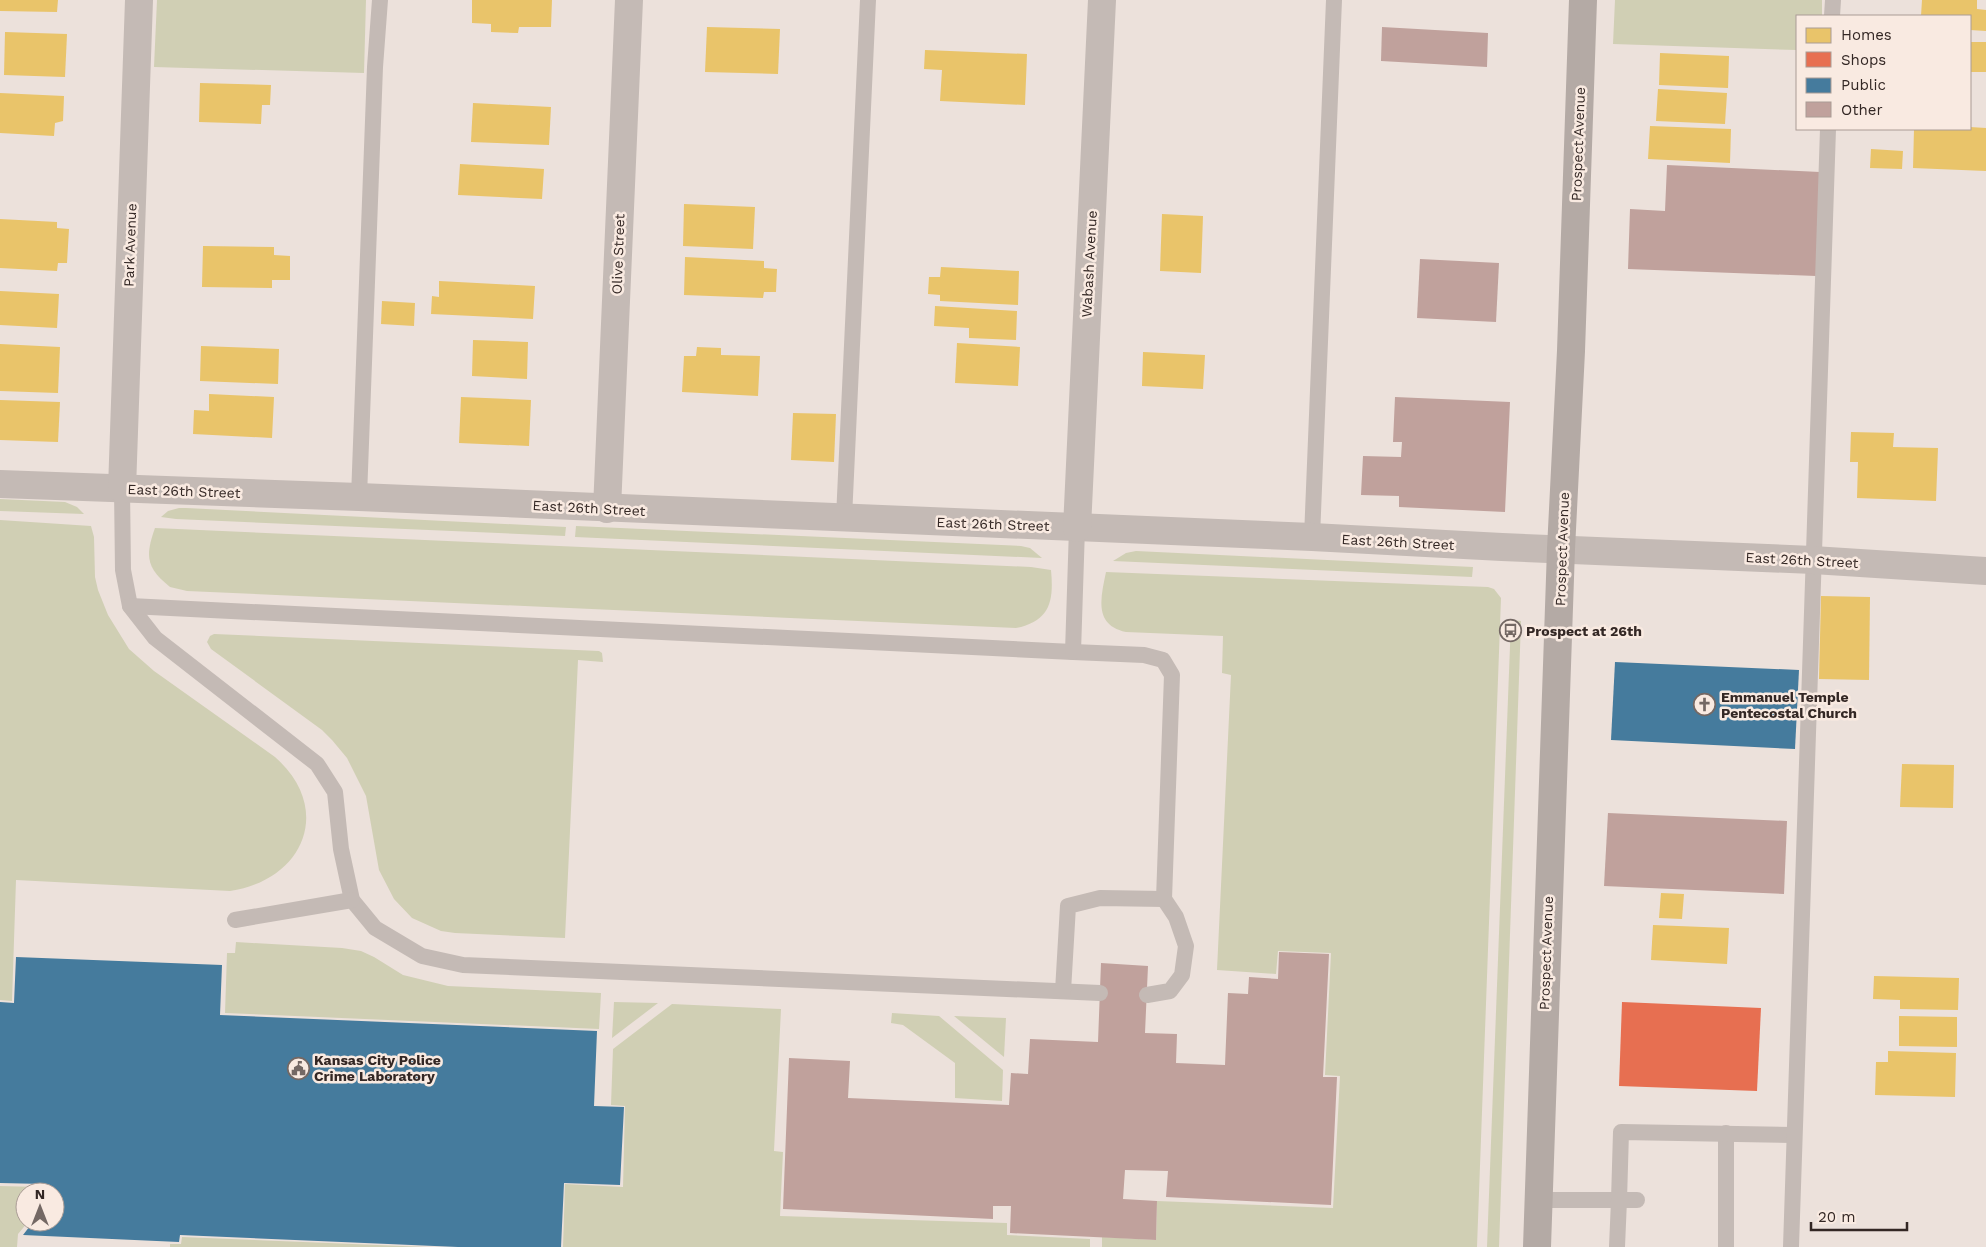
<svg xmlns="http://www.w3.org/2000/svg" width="1986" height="1247" viewBox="0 0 1986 1247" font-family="'Work Sans',sans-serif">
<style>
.green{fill:#d0cfb4}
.homes{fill:#e9c46a}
.shops{fill:#e76f51}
.public{fill:#457b9d}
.building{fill:#c0a19c}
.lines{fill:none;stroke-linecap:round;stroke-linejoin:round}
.service{stroke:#c4bab5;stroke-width:16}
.minor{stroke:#c4bab5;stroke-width:28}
.secondary{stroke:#b4aaa5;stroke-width:28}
.labels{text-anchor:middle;stroke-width:5;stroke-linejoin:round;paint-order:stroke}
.street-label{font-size:14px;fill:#332724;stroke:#f9eae1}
.poi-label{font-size:14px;font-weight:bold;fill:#332724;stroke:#f9eae1;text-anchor:start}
</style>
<rect width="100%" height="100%" fill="#ece1db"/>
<g class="green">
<polygon points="157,0 366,0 364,73 154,67"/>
<polygon points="1615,0 1822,0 1822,16 1797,16 1797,50 1613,44"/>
<polygon points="0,499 65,502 77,507 84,514 0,511"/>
<polygon points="179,508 186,508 566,527 565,536 176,519 161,517 168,511"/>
<path d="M0,520l91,6 3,11 1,40 3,13 10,25 21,34 25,22 121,86c59,52 29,123 -45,134l-214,-11 -4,121 -12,-1z"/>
<polygon points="576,526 1021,546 1030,548 1042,558 575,537"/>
<path d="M155,528l876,39 20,3c3,31 -1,51 -35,58l-829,-37 -17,-4c-24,-19 -25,-31 -15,-59z"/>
<polygon points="1136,551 1473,567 1472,577 1113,561 1126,553"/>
<path d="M1106,572l382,15 6,2 7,9 -24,649h-375v-10l54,3 1,-39 176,7 7,-132 -15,-1 6,-122 -53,-2 -2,23 -59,-4 14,-295 -9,-2 1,-37 -97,-4c-33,-7 -25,-35 -20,-60z"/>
<polygon points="1511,620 1521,621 1499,1247 1487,1247"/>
<polygon points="214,634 599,651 602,653 603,662 578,660 565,938 455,933 441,931 412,918 394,899 379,870 366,796 347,758 332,740 322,730 211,649 207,642 210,636"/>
<polygon points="236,942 342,948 361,951 374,957 403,975 448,986 601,993 599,1029 225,1013 227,953 235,953"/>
<polygon points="614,1002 658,1003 612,1038"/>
<polygon points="672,1004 781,1009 774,1151 783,1152 780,1216 1007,1223 1007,1235 1090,1239 1090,1247 563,1247 565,1184 623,1187 625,1106 611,1105 613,1049"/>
<polygon points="892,1013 939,1016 1003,1070 1002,1101 955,1098 955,1063 903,1025 891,1023"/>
<polygon points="954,1016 1006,1018 1004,1057"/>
<polygon points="0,1186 39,1187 39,1192 25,1192 25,1222 28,1222 18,1234 17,1247 0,1247"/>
<polygon points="182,1237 427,1247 170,1247 170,1244 181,1244"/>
</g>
<g class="homes">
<polygon points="0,0 58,0 57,12 0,11"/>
<polygon points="472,0 552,0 551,27 519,27 518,33 491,32 491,24 472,23"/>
<polygon points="1922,0 1977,0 1977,9 1986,10 1986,31 1970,30 1970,16 1921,16"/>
<polygon points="707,27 780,29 778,74 705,72"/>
<polygon points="5,32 67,34 65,77 4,75"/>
<rect x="1970" y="42" width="16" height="30"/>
<polygon points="925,50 1027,54 1025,105 940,101 942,70 924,69"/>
<polygon points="1660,53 1729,56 1728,88 1659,85"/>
<polygon points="200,83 271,85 270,105 262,105 261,124 199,122"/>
<polygon points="1658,89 1727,93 1725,124 1656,121"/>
<polygon points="0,93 64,96 63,121 55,123 54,136 0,133"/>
<polygon points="473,103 551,107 549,145 471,142"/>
<polygon points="1650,126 1731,129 1730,163 1648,159"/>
<polygon points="1970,127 1986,128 1986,171 1913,168 1914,129 1970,129"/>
<polygon points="1871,149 1903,151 1902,169 1870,168"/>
<polygon points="460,164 544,169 542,199 458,195"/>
<polygon points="684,204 755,207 753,249 683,246"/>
<polygon points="1162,214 1203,216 1201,273 1160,271"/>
<polygon points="0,219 57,222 57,228 69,229 67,263 58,263 57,271 0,268"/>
<polygon points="203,246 274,247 274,255 290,256 290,280 272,280 272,288 202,287"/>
<polygon points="685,257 764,261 764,268 777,269 776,292 764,292 763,298 684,295"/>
<polygon points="941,267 1019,271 1018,305 940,301 940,295 928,294 929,277 940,277"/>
<polygon points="439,281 535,286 533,319 431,314 432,296 439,297"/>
<polygon points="0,291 59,294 57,328 0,325"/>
<polygon points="382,301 415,303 414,326 381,324"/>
<polygon points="935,306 1017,311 1016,340 969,338 969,328 934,326"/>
<polygon points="473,340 528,342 527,379 472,376"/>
<polygon points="957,343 1020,347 1018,386 955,383"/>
<polygon points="0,344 60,347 58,393 0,391"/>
<polygon points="201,346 279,349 278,384 200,381"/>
<polygon points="697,347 721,348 721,355 760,356 758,396 682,392 684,356 696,356"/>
<polygon points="1143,352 1205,355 1203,389 1142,386"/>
<polygon points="209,394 274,397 272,438 193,434 194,410 209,411"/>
<polygon points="461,397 531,400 529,446 459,443"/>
<polygon points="0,400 60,402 58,442 0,440"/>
<polygon points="793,413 836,414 834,462 791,460"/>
<polygon points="1851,432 1894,433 1893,447 1938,448 1936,501 1857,498 1858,462 1850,462"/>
<polygon points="1821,596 1870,597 1869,680 1819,679"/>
<polygon points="1902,764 1954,765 1953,808 1900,807"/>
<polygon points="1661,893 1684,894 1682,919 1659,918"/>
<polygon points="1653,925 1729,928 1727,964 1651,960"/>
<polygon points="1874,976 1959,978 1958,1010 1900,1009 1900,1000 1873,999"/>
<polygon points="1899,1016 1957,1017 1957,1047 1899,1046"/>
<polygon points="1888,1051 1956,1053 1955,1097 1875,1095 1876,1062 1888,1062"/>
</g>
<polygon class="shops" points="1622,1002 1761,1008 1757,1091 1619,1086"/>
<g class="public">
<polygon points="1615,662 1799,670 1795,749 1611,740"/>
<polygon points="16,957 222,965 220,1015 597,1031 594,1106 624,1107 620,1185 564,1183 561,1247 458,1247 180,1235 179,1242 23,1235 33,1222 55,1222 55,1192 44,1192 44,1184 0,1183 0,1002 14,1003"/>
</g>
<g class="building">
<polygon points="1382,27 1488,33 1487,67 1381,61"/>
<polygon points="1667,165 1820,172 1816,276 1628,269 1630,209 1665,211"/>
<polygon points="1420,259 1499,263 1496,322 1417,318"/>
<polygon points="1395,397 1510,402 1505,512 1399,507 1399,496 1361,495 1363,456 1401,457 1402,442 1393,442"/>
<polygon points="1608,813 1787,821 1784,894 1604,886"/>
<polygon points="1279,952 1329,954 1323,1077 1337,1077 1331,1205 1166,1197 1168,1171 1125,1170 1123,1199 1157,1201 1156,1240 1010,1233 1011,1206 993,1206 993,1219 783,1209 789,1058 850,1061 848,1098 1009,1105 1011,1073 1028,1074 1030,1039 1098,1042 1101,963 1148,966 1145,1033 1177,1034 1176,1063 1225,1065 1228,993 1248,994 1249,977 1278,979"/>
</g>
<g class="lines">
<g class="service">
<polyline points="1832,16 1833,0"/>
<polyline points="122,489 123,570 130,606 155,638 317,764 335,792 341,849 352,900 375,928 422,956 463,965 1100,993"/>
<polyline points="359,497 375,67 380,0"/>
<polyline points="844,518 868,0"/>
<polyline points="1312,537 1334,0"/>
<polyline points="130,606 1073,652 1144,655 1163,660 1172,675 1164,899 1176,917 1186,946 1182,975 1170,991 1147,995"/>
<polyline points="1073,652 1077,528"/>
<polyline points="235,920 352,900"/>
<polyline points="1063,991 1068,906 1100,898 1164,899"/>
<polyline points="1726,1133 1726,1247"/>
<polyline points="1537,1200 1619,1200 1621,1132 1793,1135"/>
<polyline points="1617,1247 1619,1200 1637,1200"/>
<polyline points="1791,1247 1828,129"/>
</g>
<g class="minor">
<polyline points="0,484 359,497 1312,537 1502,547 1813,560 1986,571"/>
<polyline points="122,489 139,0"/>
<polyline points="607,509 629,0"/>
<polyline points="1077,528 1102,0"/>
</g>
<polyline class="secondary" points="1537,1247 1561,549 1571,351 1583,0"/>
</g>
<defs>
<symbol id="bus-ring" viewBox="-11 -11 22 22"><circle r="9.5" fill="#f9eae1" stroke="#746864" stroke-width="1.5"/><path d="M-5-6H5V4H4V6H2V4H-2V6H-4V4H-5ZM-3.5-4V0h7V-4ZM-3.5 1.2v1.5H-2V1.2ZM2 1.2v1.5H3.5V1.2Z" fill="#746864"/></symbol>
<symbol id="church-ring" viewBox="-11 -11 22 22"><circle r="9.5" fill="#f9eae1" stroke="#746864" stroke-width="1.5"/><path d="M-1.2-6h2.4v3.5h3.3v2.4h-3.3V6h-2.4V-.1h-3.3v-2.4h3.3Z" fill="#746864"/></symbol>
<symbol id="civic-ring" viewBox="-11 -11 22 22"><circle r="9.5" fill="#f9eae1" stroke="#746864" stroke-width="1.5"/><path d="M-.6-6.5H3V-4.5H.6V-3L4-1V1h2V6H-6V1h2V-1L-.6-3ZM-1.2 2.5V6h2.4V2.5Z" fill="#746864"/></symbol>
</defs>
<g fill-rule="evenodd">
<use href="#bus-ring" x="1498" y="618" width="25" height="25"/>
<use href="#church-ring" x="1692" y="692" width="25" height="25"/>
<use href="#civic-ring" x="286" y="1056" width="25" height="25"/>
</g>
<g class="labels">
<g class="street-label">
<text transform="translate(1578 144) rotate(-88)" y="5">Prospect Avenue</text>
<text transform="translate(130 245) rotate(-88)" y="5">Park Avenue</text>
<text transform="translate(618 254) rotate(-88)" y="5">Olive Street</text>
<text transform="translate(1089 264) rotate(-87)" y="5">Wabash Avenue</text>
<text transform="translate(184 491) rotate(2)" y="5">East 26th Street</text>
<text transform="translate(589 508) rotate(3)" y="5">East 26th Street</text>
<text transform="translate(993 524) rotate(2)" y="5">East 26th Street</text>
<text transform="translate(1398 542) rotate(3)" y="5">East 26th Street</text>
<text transform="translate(1562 549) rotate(-88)" y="5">Prospect Avenue</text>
<text transform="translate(1802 560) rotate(3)" y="5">East 26th Street</text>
<text transform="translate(1546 953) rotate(-88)" y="5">Prospect Avenue</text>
</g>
<g class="poi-label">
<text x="1526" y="636">Prospect at 26th</text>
<text x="1721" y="702">Emmanuel Temple<tspan x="1721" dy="16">Pentecostal Church</tspan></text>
<text x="314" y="1065">Kansas City Police<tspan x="314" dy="16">Crime Laboratory</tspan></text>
</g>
</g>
<rect x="1796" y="15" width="175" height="115" fill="#f9eae1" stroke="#aa9c95"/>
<rect x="1806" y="28" width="25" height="15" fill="#e9c46a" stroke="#aa9c95"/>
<text x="1841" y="40" font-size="15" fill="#332724">Homes</text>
<rect x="1806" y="52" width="25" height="15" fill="#e76f51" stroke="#aa9c95"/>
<text x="1841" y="65" font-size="15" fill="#332724">Shops</text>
<rect x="1806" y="78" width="25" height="15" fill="#457b9d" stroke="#aa9c95"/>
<text x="1841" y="90" font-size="15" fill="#332724">Public</text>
<rect x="1806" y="102" width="25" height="15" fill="#c0a19c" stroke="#aa9c95"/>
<text x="1841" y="115" font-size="15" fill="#332724">Other</text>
<g transform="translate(40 1207)"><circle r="24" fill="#f9eae1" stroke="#aa9c95"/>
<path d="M0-4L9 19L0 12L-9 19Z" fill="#746864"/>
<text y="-8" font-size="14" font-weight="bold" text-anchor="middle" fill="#332724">N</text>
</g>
<path d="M1811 1222v8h96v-8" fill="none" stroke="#332724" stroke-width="2.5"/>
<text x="1818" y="1222" font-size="15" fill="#332724" stroke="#f9eae1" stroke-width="4" paint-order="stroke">20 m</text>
</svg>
